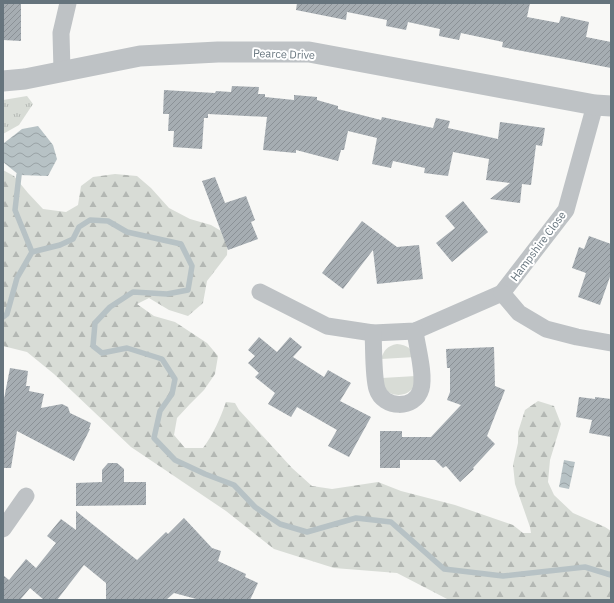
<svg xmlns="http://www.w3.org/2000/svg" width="614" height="603" viewBox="0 0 614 603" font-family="'IBM Plex Sans',sans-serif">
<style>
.forest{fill:url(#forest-firs)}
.park{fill:url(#park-tufts)}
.garden{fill:#d8dcd6}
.water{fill:url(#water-waves)}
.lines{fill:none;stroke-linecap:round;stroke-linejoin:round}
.stream{stroke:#b7c2c5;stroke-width:5.5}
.building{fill:url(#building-hatch)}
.minor{stroke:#bec2c5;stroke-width:17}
.tertiary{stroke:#bec2c5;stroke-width:21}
.labels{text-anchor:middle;stroke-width:4;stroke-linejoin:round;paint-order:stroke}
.street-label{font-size:11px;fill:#66747d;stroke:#fff}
</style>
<defs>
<pattern id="forest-firs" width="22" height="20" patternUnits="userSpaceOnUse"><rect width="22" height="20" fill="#d8dcd6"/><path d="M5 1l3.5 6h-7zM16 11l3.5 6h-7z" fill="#b3b7b3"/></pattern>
<pattern id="park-tufts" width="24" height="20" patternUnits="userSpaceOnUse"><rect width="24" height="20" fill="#d8dcd6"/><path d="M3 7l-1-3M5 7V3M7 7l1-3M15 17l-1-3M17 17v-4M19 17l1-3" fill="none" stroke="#b3b7b3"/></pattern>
<pattern id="water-waves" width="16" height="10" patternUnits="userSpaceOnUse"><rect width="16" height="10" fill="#b7c2c5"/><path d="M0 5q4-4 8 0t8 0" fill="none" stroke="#99a2a5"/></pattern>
<pattern id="building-hatch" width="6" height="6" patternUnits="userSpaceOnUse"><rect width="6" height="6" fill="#a6adb2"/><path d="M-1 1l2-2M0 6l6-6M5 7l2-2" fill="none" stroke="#8b9196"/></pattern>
</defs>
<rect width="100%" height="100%" fill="#f8f8f6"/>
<path class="forest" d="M3,170l11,6 14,17 15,16 23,3 12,-7 3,-19 12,-9 22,-3 22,2 14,12 18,20 21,11 21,6 17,10 -1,20 -20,26 -4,22 -15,13 -19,-6 -20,-12 -12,6 17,12 21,6 32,21 11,13 -3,18 -11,16 -14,14 -13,14 -3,17 11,13h18c11,-15 17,-29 23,-46l9,1 4,7 53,58 20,18 20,3 46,-7 23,9 54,14 58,20 10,8h8l-1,-6 -15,-43 -2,-19 5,-22v-11l7,-22 13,-9 16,5 7,18 -11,36 -2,22 6,13 19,18 32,14 6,4v69h-162l-52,-27 -63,-5 -60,-19 -48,-38 -95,-64 -77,-73 -27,-22 -24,-6z"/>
<polygon class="park" points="27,96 33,104 19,125 3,134 3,100"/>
<g class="garden">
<path d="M397,344c10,1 14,4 18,13l-34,2c3,-9 6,-13 16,-15z"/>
<path d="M416,376c-1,3 0,7 -2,10 -6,11 -22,12 -30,2 -1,-3 -2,-7 -2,-10z"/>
</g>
<g class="water">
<polygon points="38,126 53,145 57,159 48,176 19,175 3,162 3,146 4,143 22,129"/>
<polygon points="564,460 575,462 569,489 559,487"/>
</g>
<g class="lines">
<g class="stream">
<polyline points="21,169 19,175 15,210 32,252"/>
<polyline points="3,317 7,314 17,278 32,252 60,245 73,239 79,227 90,220 108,221 127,232 181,244 192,266 188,290 167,294 133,292 110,307 95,323 93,346 102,353 127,348 162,359 175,379 172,394 160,411 154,438 175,460 205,474 234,485 255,507 280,524 307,532 356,518 391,522 444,569 503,576 585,567 611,575"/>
</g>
</g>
<g class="building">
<polygon points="3,3 21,3 21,41 3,40"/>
<polygon points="297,3 530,3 527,17 559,23 561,16 589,22 586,37 611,42 611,68 502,47 503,42 461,33 459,40 439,36 440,29 408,22 406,30 386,26 387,20 347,12 346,20 296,10"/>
<polygon points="232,86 259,87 258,94 265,94 265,97 294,100 294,95 317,97 317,100 338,106 338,109 381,120 382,117 433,128 436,118 450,121 448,128 498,139 500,122 545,128 542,146 536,145 531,185 522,184 520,203 490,199 510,183 486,180 489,159 453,152 448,176 424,173 425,168 393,161 391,168 372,164 377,138 348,131 344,150 341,150 338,161 296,150 296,153 263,150 267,117 208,114 208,118 204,118 202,149 173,147 174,131 168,131 169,114 163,114 164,90 215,93 216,91 231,92"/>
<polygon points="215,177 225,203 246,196 255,220 251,222 258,239 228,250 202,181"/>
<polygon points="463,201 488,232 452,262 436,243 455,228 445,216"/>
<polygon points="362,221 397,247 419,245 423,279 377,284 373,250 343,289 322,273"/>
<polygon points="589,236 611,244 611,274 600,305 578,297 586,273 572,268 579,247 584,249"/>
<polygon points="259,337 277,352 290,337 302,347 293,357 324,377 328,370 351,383 340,401 371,417 349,457 328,446 337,430 297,407 291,417 268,404 275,393 255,377 259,373 248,363 255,356 248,350"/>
<polygon points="494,347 495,386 505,390 487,436 495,444 473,468 474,469 460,482 446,466 443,468 435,460 400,460 400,468 380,468 380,431 402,431 402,437 431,437 461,405 447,400 450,392 450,368 447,368 446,349"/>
<polygon points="10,368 28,371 26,386 30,386 29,391 44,394 41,408 62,404 68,407 70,413 91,423 89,429 90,429 74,461 17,431 11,468 3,468 3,404"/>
<polygon points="579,397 595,399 595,397 611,399 611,437 589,433 592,420 576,417"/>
<polygon points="108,463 117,463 124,469 124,482 146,482 146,505 76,506 76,483 102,482 102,470"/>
<polygon points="76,511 137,560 166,532 168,534 184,518 212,548 221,551 218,561 246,574 245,577 258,583 250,600 200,600 174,593 166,600 106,600 106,583 84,565 57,600 44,600 30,588 20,600 3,600 3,575 9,580 26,559 36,568 56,543 47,536 61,519 76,530"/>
</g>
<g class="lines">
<g class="minor">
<polyline points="62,71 61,33 68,3"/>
<polyline points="260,292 327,326 373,333 415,331 502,293 566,210 595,105"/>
<polyline points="502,293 519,313 546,329 577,337 611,343"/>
<path d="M373,333c1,15 0,43 4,56 6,20 38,21 44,0 4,-15 -4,-42 -6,-58"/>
<polyline points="3,529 26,496"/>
</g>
<polyline class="tertiary" points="3,81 25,79 140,56 218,52 309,52 595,105 611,106"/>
</g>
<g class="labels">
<g class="street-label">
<text transform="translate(284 54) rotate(2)" y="4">Pearce Drive</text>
<text transform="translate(538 246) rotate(-53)" y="4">Hampshire Close</text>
</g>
</g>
<rect width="614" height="603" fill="none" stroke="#66747d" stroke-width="8"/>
</svg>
